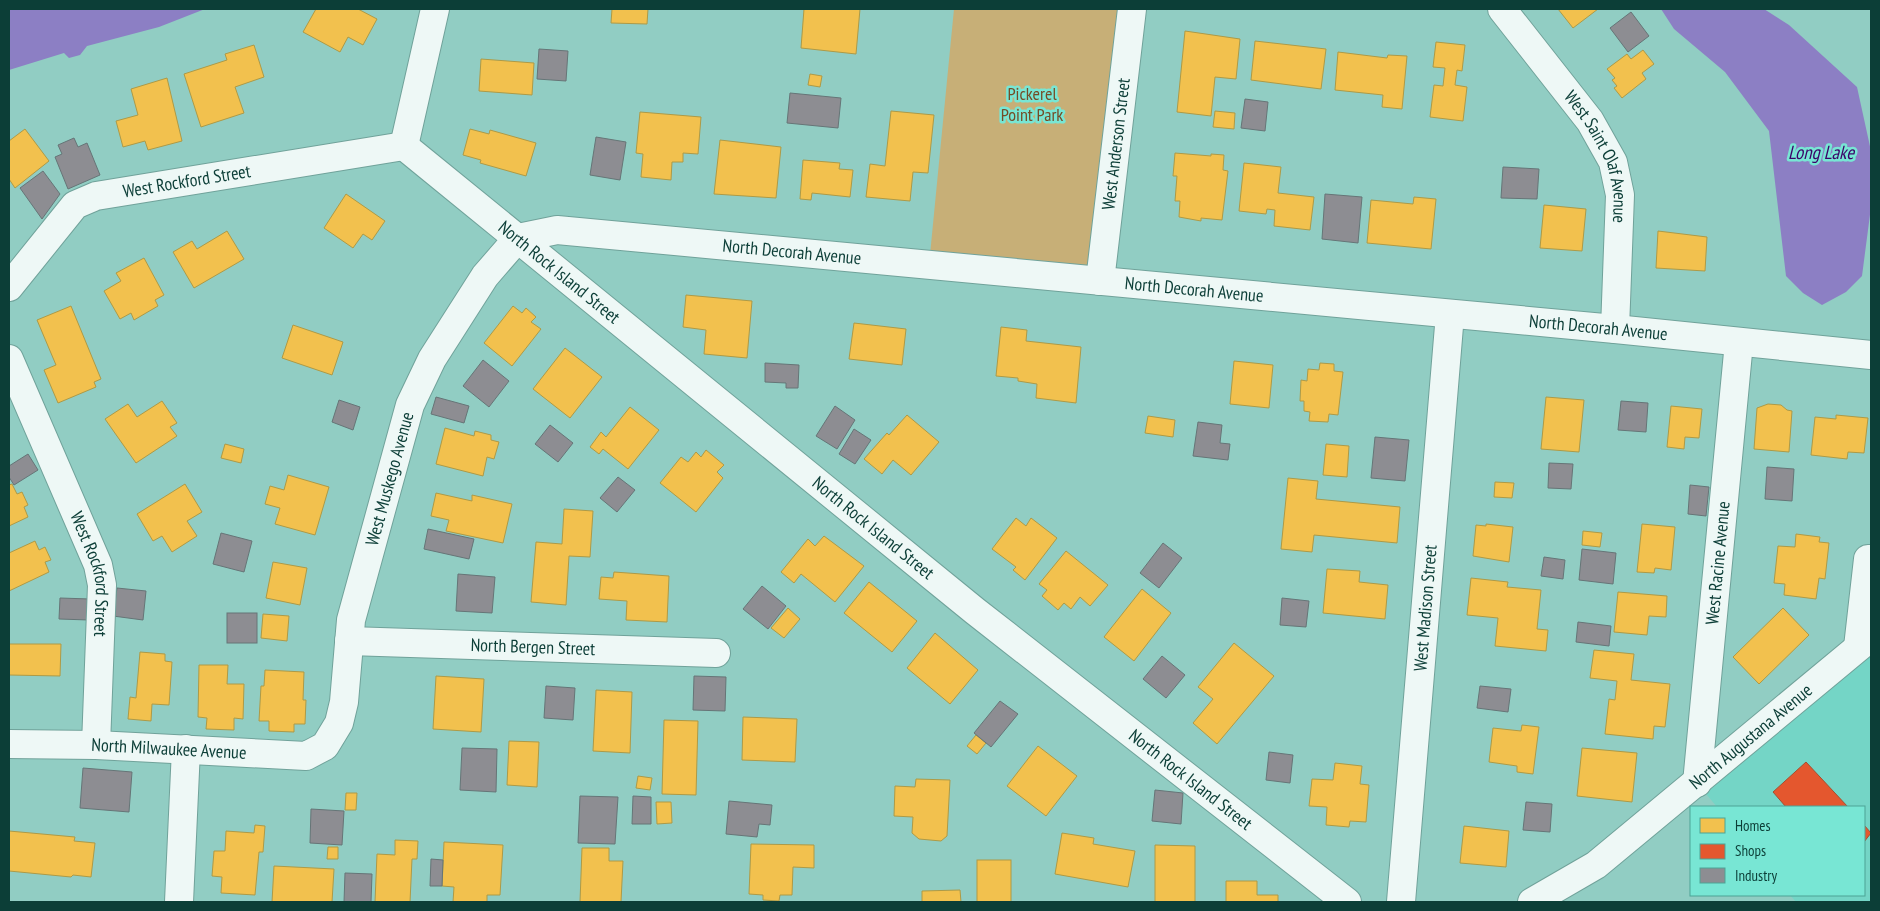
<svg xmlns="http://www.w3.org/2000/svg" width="1880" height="911" viewBox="0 0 1880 911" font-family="'PT Sans Narrow',sans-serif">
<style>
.built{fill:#74d5c6}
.green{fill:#c7af77}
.water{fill:#8c7fc4}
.homes{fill:#f2c14e;stroke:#ad9a47}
.shops{fill:#e4572e;stroke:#a35031}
.industry{fill:#8d8d92;stroke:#667577}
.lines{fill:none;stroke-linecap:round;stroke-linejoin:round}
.minor-casing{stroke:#70a29a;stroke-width:30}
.minor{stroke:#eef8f6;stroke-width:28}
.labels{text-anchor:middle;stroke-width:5;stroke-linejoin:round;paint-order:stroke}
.park-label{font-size:18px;fill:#744c27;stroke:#78e6d4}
.street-label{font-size:18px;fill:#0c3e37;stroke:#78e6d4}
.water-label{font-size:19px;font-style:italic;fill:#3b0368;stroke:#78e6d4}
</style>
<rect width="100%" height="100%" fill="#91cdc3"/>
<polygon class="built" points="1871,642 1871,902 1796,902 1790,895 1864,895 1864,807 1717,807 1697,783"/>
<polygon class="green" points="954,9 1132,9 1100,281 929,265"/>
<g class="water">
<polygon points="9,9 205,9 159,27 87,46 80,55 69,58 64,53 9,70"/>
<polygon points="1661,9 1764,9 1789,25 1857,87 1871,151 1871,207 1862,276 1846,292 1822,305 1803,293 1786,276 1769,131 1725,72 1674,29"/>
</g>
<g class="homes">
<polygon points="316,9 358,9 377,19 363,45 348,37 340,52 303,32"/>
<polygon points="612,9 648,9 647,24 611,23"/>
<polygon points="804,9 860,9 856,54 801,48"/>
<polygon points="1558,9 1598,9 1573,28"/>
<polygon points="1185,31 1240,39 1236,79 1215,77 1211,116 1177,112"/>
<polygon points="1255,41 1326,49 1321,89 1251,80"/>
<polygon points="1436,42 1465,45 1462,71 1457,70 1455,85 1467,87 1463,121 1430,117 1434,85 1443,86 1445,68 1433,67"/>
<polygon points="254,45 264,77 235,87 244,113 201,127 184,74 227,60 225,54"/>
<polygon points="1643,50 1654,64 1642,73 1646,79 1622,98 1614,88 1617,86 1612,80 1615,78 1607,69 1627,54 1631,59"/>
<polygon points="1338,52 1387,58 1388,55 1407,56 1402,109 1382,107 1383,95 1335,90"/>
<polygon points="481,59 534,63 532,95 479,91"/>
<polygon points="810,74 822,76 820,87 808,85"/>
<polygon points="167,78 182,141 148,150 145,141 123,147 116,121 138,115 131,89"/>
<polygon points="891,111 934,115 928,173 913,172 910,201 866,197 870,164 885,166"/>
<polygon points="1215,111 1235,113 1234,129 1213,127"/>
<polygon points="640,112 701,117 698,154 683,153 683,162 672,162 671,180 641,177 643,154 636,153"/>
<polygon points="25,129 49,161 15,188 9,179 9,141"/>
<polygon points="470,129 489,134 490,130 536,143 526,176 480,163 481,160 463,155"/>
<polygon points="720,140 781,147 776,198 714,194"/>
<polygon points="1175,153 1211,156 1211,154 1224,155 1223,170 1228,171 1222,220 1201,218 1201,221 1179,217 1180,201 1175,201 1177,176 1173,176"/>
<polygon points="803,160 840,163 839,169 853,170 850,197 812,193 811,200 800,199"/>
<polygon points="1244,163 1281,167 1278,193 1314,197 1310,230 1274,226 1275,210 1267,209 1266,214 1239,211"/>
<polygon points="346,194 385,221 372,240 363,234 353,248 324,228"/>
<polygon points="1414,197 1436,199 1431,249 1367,243 1371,200 1413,204"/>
<polygon points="1544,205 1586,209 1582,251 1540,248"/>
<polygon points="227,231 244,259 194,288 173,252 192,241 197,249"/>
<polygon points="1658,231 1707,237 1705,271 1656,268"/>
<polygon points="144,258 164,295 155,300 158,306 134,320 131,313 120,319 104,291 121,281 116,273"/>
<polygon points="686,295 752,301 747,358 704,354 706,330 683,327"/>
<polygon points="71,306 101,379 94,382 96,387 58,403 44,370 56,365 37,320"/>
<polygon points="513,306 522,313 526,308 536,317 531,322 541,329 512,366 484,343"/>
<polygon points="854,323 906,329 902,365 849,359"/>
<polygon points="293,325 343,342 332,375 282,358"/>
<polygon points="1001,327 1027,330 1026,341 1081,347 1076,403 1036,398 1037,384 1018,381 1018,378 996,376"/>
<polygon points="565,348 602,377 570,418 533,389"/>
<polygon points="1234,361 1273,365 1269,408 1230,404"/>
<polygon points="1320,363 1334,364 1334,371 1343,372 1338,415 1329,414 1328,422 1309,421 1310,412 1304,411 1304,401 1300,401 1301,380 1307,381 1308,369 1319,370"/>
<polygon points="1546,397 1584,400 1579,452 1541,449"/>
<polygon points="162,401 177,423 170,427 177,436 136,463 105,419 128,404 137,417"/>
<polygon points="1768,404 1781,405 1787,410 1792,411 1789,452 1754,449 1757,408"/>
<polygon points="1671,406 1702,409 1699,438 1685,437 1684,449 1667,447"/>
<polygon points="630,407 659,430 628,469 603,449 599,454 590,447 601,432 606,437"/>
<polygon points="907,415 939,442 911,475 893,460 882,474 864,459 887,433 889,435"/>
<polygon points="1836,415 1868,418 1864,453 1848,452 1847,459 1811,455 1815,417 1836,419"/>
<polygon points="1148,416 1175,420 1173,437 1145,433"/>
<polygon points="445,428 474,436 475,431 491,435 491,440 499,442 494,459 487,457 483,476 436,464"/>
<polygon points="225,444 244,449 241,463 221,458"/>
<polygon points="1326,444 1349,446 1347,477 1323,475"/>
<polygon points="706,450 724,465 717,472 723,478 696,512 660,483 681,457 688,462 696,452 701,457"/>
<polygon points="288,475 329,487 315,535 275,524 280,508 265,504 270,486 284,490"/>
<polygon points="1288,478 1318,481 1316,499 1400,507 1397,543 1314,535 1312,552 1281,549"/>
<polygon points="1495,482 1514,483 1512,498 1494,497"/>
<polygon points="12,484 17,494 22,492 28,505 24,507 28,517 9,526 9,485"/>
<polygon points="185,484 202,512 187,521 197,536 172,552 162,536 153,541 137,514"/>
<polygon points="436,493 472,501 472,495 512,504 503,543 446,531 449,520 431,516"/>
<polygon points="564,509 593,511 590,557 569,556 566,605 531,602 536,542 562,544"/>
<polygon points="1016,518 1026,526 1031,518 1057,538 1025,580 1013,570 1016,567 992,549"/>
<polygon points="1486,524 1513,527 1509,562 1473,556 1476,525 1486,526"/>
<polygon points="1642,524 1675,527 1671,570 1655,568 1654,573 1637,572"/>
<polygon points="1583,531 1602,533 1600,547 1582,545"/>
<polygon points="1796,534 1820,537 1819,542 1829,543 1825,579 1819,578 1816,599 1784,595 1785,584 1774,583 1778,546 1795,547"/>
<polygon points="824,536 864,566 835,602 801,574 794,583 781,572 808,539 815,546"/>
<polygon points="35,541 39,550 45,547 51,560 45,562 49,572 9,591 9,553"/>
<polygon points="1066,551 1108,585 1090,606 1080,597 1071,609 1064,603 1058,610 1042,596 1047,590 1039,584"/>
<polygon points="273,562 307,568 300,605 266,598"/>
<polygon points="1327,569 1360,571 1359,582 1388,585 1385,619 1323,613"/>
<polygon points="614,572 669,576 667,622 626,620 627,601 599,599 601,577 613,578"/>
<polygon points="1471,578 1508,582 1507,587 1541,590 1537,629 1548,630 1546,651 1495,646 1498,618 1467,615"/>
<polygon points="869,582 917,621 892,652 844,613"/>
<polygon points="1142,589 1171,613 1134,661 1104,637"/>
<polygon points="1618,592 1667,596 1666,617 1649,616 1647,635 1614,632"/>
<polygon points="788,608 800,619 784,638 771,628"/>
<polygon points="1783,608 1809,635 1759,684 1733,657"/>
<polygon points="263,614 289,616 287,641 261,638"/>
<polygon points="935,633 978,670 950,704 907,668"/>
<polygon points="1234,643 1274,676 1217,744 1193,723 1213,699 1198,687"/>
<polygon points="9,644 61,644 60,676 9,675"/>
<polygon points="1594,650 1634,654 1631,680 1670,684 1665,727 1654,726 1653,739 1605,734 1609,699 1615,700 1617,681 1590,678"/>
<polygon points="140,652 165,654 165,661 172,662 169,705 152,704 151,721 128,719 130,697 136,698"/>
<polygon points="199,665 228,665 227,684 244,684 243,719 234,718 234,730 206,729 207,718 198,717"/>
<polygon points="265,670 304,672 303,700 306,700 305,724 294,724 294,732 269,731 269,721 259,721 261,686 264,686"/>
<polygon points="436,676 484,679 481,732 433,729"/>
<polygon points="596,690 632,692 630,753 593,751"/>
<polygon points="743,717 797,719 795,762 742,760"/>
<polygon points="664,720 698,721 696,795 662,794"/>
<polygon points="1522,725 1539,727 1533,774 1517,772 1517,766 1489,762 1493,728 1521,731"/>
<polygon points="976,735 986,743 977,754 967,746"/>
<polygon points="509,741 539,742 537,787 507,785"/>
<polygon points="1038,746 1077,776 1046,816 1007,786"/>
<polygon points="1582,748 1637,753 1632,802 1577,796"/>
<polygon points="1335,763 1362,766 1360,784 1369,785 1366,822 1350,821 1349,827 1326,825 1327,807 1309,806 1312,779 1333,780"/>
<polygon points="638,776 652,778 650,790 636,788"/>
<polygon points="916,779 950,780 947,836 941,841 919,839 912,833 913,817 894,816 895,786 915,787"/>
<polygon points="346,793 357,793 356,810 345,810"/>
<polygon points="656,802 671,802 672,823 657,824"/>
<polygon points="255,825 265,826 263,852 259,852 255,895 221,893 222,877 212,876 214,851 225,851 226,831 254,833"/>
<polygon points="1464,826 1509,831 1506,867 1460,863"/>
<polygon points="9,831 75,837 74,841 95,843 91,877 73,875 71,877 9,871"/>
<polygon points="1062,833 1094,838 1093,844 1135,851 1128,887 1055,874"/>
<polygon points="395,840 418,841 417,859 412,859 410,902 375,902 377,854 395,855"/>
<polygon points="444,842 503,845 500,895 487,895 487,902 453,902 454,887 442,886"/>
<polygon points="751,844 814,845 814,868 793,867 792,895 780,895 779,901 763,900 763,895 749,894"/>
<polygon points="1155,845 1195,846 1195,902 1155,902"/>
<polygon points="328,847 338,847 338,859 327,859"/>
<polygon points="582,848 609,848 609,861 623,861 621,902 580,902"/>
<rect x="977" y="860" width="34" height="42"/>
<polygon points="274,866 334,869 332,902 272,902"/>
<polygon points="1226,881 1257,881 1257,895 1278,895 1278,902 1226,902"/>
<polygon points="960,890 961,902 922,902 922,891"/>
</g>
<g class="shops">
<polygon points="1806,762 1848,807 1786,807 1773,792"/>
<polygon points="1864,825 1871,833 1864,842"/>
</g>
<g class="industry">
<polygon points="1631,12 1649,36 1628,52 1610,28"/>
<polygon points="539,49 568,51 566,81 537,79"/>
<polygon points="790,93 841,98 838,128 787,123"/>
<polygon points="1245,99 1268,102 1265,131 1241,128"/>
<polygon points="596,137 626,142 620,180 590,175"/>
<polygon points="74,138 78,147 87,143 100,175 68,189 55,157 62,154 58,145"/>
<polygon points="1503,167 1539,169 1537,199 1501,198"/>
<polygon points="43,171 60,194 42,219 20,188"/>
<polygon points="1325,194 1362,197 1358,243 1322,239"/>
<polygon points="483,360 509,381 489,407 463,386"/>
<polygon points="765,363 799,365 798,388 786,388 786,383 765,382"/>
<polygon points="436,397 469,406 464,423 431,414"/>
<polygon points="339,400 360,407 353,430 332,422"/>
<polygon points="1621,401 1648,403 1646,432 1618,430"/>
<polygon points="835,406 855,420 837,449 816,436"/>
<polygon points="1198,422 1222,425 1220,443 1230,444 1228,460 1193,456"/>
<polygon points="550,425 573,443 558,462 535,444"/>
<polygon points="854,429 871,440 855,464 839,454"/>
<polygon points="1375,437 1409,440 1405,481 1371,478"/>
<polygon points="28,454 38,470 14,485 9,477 9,466"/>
<polygon points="1549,463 1573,464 1571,489 1548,488"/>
<polygon points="1767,467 1794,469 1792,501 1765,499"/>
<polygon points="618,477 635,490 617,512 600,498"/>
<polygon points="1690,485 1709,487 1706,516 1688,514"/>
<polygon points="428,529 474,539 469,559 424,549"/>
<polygon points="221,533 252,541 244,572 213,564"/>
<polygon points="1163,543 1182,558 1159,588 1140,573"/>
<polygon points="1582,549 1616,553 1613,584 1579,580"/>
<polygon points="1544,557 1565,560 1563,579 1541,576"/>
<polygon points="458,574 495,577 492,613 456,611"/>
<polygon points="762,586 786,606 768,629 743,609"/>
<polygon points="117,588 146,591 143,620 113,616"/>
<polygon points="60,598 90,599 89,620 59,619"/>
<polygon points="1282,598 1309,601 1306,627 1280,625"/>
<rect x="227" y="613" width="30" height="30"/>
<polygon points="1578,622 1611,626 1609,646 1576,642"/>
<polygon points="1162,656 1185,675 1166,698 1143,679"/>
<polygon points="694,676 726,677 725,711 693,710"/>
<polygon points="546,686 575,688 573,720 544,718"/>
<polygon points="1480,686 1511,689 1508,712 1477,708"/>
<polygon points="1000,701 1018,714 991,747 974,733"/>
<polygon points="462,748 497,749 496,792 460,790"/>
<polygon points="1269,752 1293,755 1290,783 1266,780"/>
<polygon points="83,768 132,772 129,812 80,808"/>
<polygon points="1155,790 1183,793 1181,824 1152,821"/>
<polygon points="580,796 618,797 615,844 578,843"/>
<polygon points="633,796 651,797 651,824 632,824"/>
<polygon points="729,801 772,805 770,825 759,824 757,837 726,834"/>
<polygon points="1526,802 1552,804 1550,832 1523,830"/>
<polygon points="311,809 344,811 342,845 310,843"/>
<polygon points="431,859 443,860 442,886 430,886"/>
<polygon points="345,873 372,874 371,902 344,902"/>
</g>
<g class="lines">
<defs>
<g id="minor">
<path id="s1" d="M1502,9l88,112 23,41 7,33 -5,134"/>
<path id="s2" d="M404,146l571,465 372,291"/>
<polyline points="404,146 435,9"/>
<path id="s3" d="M1100,281l32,-272"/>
<path id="s4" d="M9,287l66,-82 21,-9 308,-50"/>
<path id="s5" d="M9,359l89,206 4,20 -6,160"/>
<path id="s6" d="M349,641l367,12"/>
<polyline points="1858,647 1868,559"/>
<path id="s7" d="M9,744l87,1 210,11 19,-10 14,-23 5,-21 7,-82 59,-215 22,-46 53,-83 33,-38 39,-8 1058,99 256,26"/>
<path id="s8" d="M1697,783l42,-441"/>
<polyline points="179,902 186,749"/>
<path id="s9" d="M1401,902l49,-588"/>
<path id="s10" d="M1532,902l64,-37 275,-228"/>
</g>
</defs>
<use href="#minor" class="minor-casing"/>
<use href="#minor" class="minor"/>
</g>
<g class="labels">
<g class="park-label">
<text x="1032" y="100">Pickerel<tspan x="1032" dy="21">Point Park</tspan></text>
</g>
<g class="street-label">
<text dy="6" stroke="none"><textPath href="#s3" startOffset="138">West Anderson Street</textPath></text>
<text dy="6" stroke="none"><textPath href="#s1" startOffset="179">West Saint Olaf Avenue</textPath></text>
<text dy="6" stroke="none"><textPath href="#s4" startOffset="220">West Rockford Street</textPath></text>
<text dy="6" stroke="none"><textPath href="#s7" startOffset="1148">North Decorah Avenue</textPath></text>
<text dy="6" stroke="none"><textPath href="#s2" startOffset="200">North Rock Island Street</textPath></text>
<text dy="6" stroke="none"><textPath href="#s7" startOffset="1552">North Decorah Avenue</textPath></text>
<text dy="6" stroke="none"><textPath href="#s7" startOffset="1958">North Decorah Avenue</textPath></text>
<text dy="6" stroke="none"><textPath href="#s7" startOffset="596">West Muskego Avenue</textPath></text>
<text dy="6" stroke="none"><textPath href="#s2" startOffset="605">North Rock Island Street</textPath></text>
<text dy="6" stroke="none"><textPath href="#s8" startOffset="221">West Racine Avenue</textPath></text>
<text dy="6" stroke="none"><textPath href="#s5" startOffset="232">West Rockford Street</textPath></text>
<text dy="6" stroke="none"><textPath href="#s9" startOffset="295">West Madison Street</textPath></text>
<text dy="6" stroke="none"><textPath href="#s6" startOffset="184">North Bergen Street</textPath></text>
<text dy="6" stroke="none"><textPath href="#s10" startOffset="275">North Augustana Avenue</textPath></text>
<text dy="6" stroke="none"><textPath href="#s7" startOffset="160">North Milwaukee Avenue</textPath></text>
<text dy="6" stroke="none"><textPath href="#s2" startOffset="1010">North Rock Island Street</textPath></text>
</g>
<g class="water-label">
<text x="1821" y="159">Long Lake</text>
</g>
</g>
<rect width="1880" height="911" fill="none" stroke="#0c3e37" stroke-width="20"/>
<rect x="1690" y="806" width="175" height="90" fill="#78e6d4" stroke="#4da395"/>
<rect x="1700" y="818" width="25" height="15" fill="#f2c14e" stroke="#4da395"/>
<text x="1735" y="831" font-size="15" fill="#0c3e37">Homes</text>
<rect x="1700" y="844" width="25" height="15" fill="#e4572e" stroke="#4da395"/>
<text x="1735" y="856" font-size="15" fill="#0c3e37">Shops</text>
<rect x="1700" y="868" width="25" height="15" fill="#8d8d92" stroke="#4da395"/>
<text x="1735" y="881" font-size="15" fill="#0c3e37">Industry</text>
</svg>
